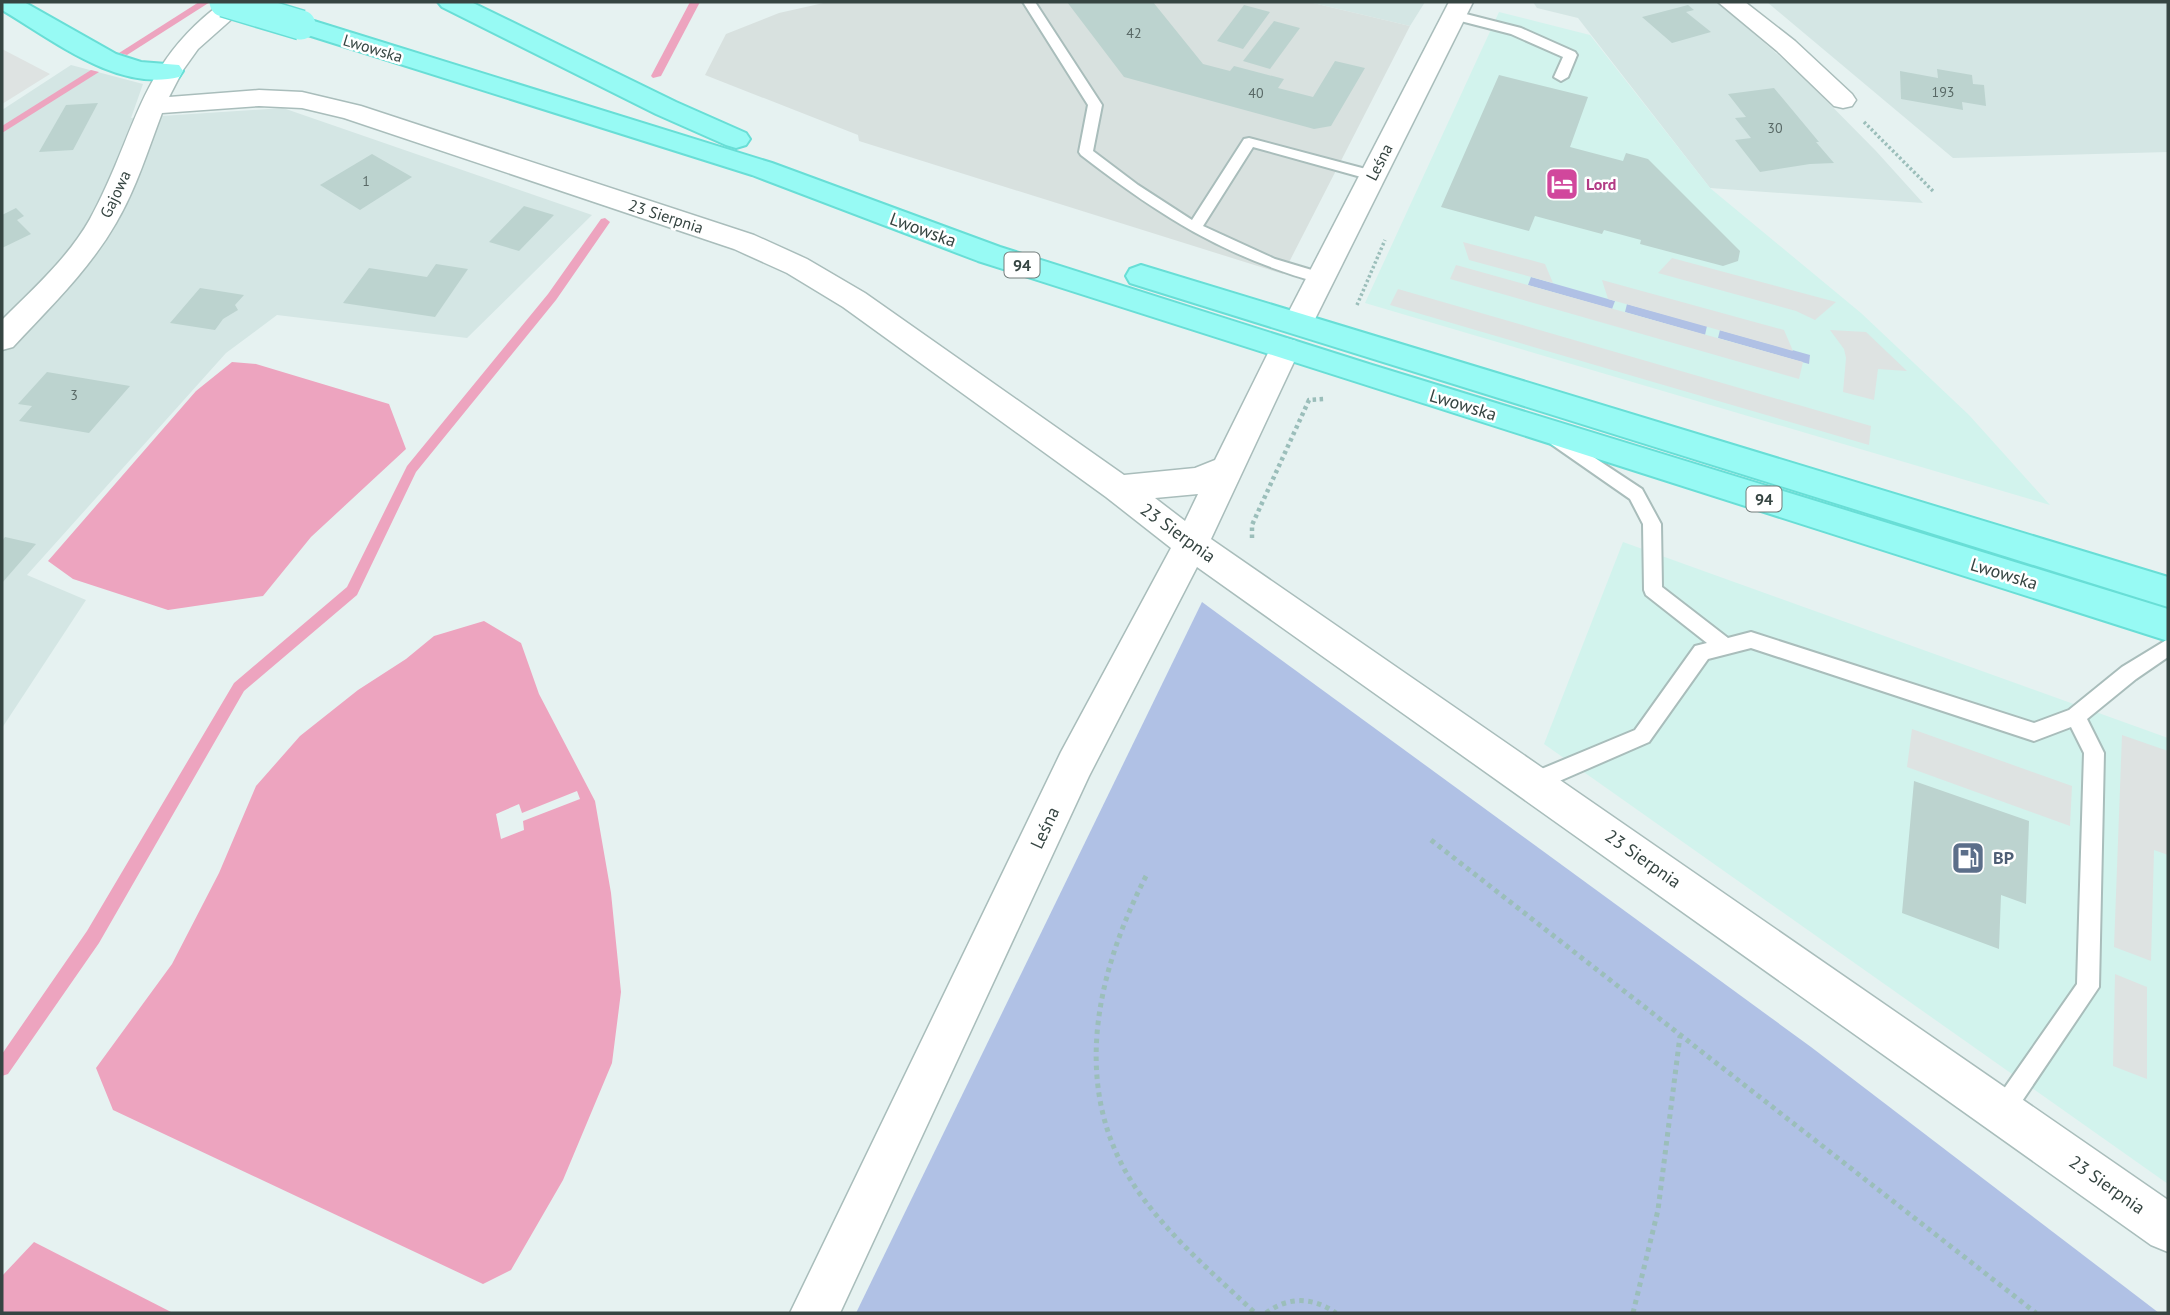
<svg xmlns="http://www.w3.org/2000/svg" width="2170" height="1315" viewBox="0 0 2170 1315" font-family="'PT Sans',sans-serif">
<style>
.residential{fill:#d4e6e4}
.commercial{fill:#d2f3ed}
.industrial{fill:#d8e1df}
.green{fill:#b0c1e5}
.parking{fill:#dee3e2}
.water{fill:#eda4bf}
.pier{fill:#e6f2f1}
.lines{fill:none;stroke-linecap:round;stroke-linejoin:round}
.stream{fill:#eda4bf;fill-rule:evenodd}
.building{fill:#bcd3cf}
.lane-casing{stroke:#a9bdbb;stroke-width:4}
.street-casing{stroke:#a9bdbb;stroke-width:3}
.primary-casing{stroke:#68ded6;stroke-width:4}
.path-far2{stroke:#9bbeba;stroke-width:3.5;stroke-dasharray:2.5 2.5;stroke-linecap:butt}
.path-far1{stroke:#9bbeba;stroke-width:4.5;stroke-dasharray:3.5 3.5;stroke-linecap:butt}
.path{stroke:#9bbeba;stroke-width:5;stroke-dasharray:4.5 4.5;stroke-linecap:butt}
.lane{fill:#fff;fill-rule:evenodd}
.street{fill:#fff;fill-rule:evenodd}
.primary{fill:#97faf4;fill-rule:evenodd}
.primary-bridge-casing{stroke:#68ded6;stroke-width:32;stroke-linecap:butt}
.primary-bridge{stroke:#97faf4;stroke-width:29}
.labels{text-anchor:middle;stroke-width:5;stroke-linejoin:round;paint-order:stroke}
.number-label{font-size:14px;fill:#586865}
.far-street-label{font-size:16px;fill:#364542;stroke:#fff}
.far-hotel-label{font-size:16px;font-weight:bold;fill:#b23c85;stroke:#fff;text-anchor:start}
.shield{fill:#fff;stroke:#727d7b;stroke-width:2}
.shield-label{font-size:16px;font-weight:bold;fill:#364542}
.street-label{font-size:18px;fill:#364542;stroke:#fff}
.service-label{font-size:18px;font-weight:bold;fill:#4e5e75;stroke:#fff;text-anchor:start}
</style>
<rect width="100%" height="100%" fill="#e6f2f1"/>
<g class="residential">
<polygon points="1309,2 1425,2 1410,26"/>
<polygon points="1533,2 1717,2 1799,73 1876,151 1923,203 1710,188 1578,18 1537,8"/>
<polygon points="1767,2 2168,2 2168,152 1953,158"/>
<polygon points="71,65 143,84 131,118 283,108 592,215 467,338 277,315 226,353 27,575 86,600 2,728 2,110"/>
</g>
<g class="commercial">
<polygon points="1499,12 1590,35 1710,188 1861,313 1969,415 2050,505 1365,303"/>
<polygon points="1623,542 2168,738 2168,1184 1544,744"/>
</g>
<polygon class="industrial" points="828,2 1309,2 1410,26 1283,274 859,141 858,135 705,75 726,34 779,13"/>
<g class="green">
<polygon points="1531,277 1615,301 1612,309 1528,285"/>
<polygon points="1627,304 1707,326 1705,335 1625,312"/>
<polygon points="1720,330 1810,355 1809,364 1718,338"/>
<polygon points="1202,602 1811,1047 2159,1313 856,1313"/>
</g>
<g class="parking">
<polygon points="2,49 50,74 2,104"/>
<polygon points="1463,242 1545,264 1553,283 1469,260"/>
<polygon points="1672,258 1836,302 1815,320 1796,311 1658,273"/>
<polygon points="1456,265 1803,362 1799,379 1450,279"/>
<polygon points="1602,280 1784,330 1793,351 1608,299"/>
<polygon points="1398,289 1871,426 1869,445 1390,305"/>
<polygon points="1830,330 1866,332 1907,371 1878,369 1874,400 1843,392 1846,358 1844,349"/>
<polygon points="1912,729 2072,786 2070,826 1907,767"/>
<polygon points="2122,735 2168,751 2168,855 2154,850 2151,961 2114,947"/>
<polygon points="2115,974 2147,987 2147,1079 2113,1066"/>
</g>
<g class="water">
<polygon points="232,362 256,364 389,404 406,449 311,537 263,596 168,610 73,579 48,561 196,391"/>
<polygon points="484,621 521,643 539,694 595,801 611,893 621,992 612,1063 563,1180 511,1270 483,1284 113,1110 96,1068 172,964 219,873 256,786 300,736 358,690 406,659 434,636"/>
<polygon points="34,1242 173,1313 2,1313 2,1276"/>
</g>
<polygon class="pier" points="577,791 580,799 523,821 524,830 501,839 496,814 519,804 522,813"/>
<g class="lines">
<g class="stream">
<polygon points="199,2 210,2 127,55 119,53"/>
<polygon points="690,2 700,2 661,76 653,78 651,76"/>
<polygon points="91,70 99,72 2,133 2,126"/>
<polygon points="605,218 610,222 556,300 416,472 357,595 244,691 99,943 8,1074 2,1076 2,1054 87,931 234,683 347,587 407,466 548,294 601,219"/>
</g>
</g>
<g class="building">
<polygon points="1067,2 1153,2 1203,64 1230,71 1234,66 1284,79 1278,88 1313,97 1335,61 1365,68 1331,126 1314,129 1124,77"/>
<polygon points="1244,5 1270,12 1243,49 1217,41"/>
<polygon points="1688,5 1694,10 1686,12 1711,32 1672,43 1642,17"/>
<polygon points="1274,21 1300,28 1270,69 1243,61"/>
<polygon points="1937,69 1972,75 1973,84 1984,85 1986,106 1962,102 1963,110 1901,99 1900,71 1938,78"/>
<polygon points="1499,75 1588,97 1570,147 1623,161 1626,153 1648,159 1740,251 1738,261 1723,266 1640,244 1641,240 1604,230 1602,234 1535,216 1529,231 1441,207"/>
<polygon points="1774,88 1819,142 1816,142 1834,163 1810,164 1760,172 1735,140 1751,138 1735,118 1746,117 1728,94"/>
<polygon points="98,103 73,150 39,152 66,105"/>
<polygon points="372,154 412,177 360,210 320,185"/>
<polygon points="524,206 554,215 519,251 489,242"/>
<polygon points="16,208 24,216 17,220 31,234 2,248 2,215"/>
<polygon points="436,264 468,269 435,317 343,303 369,268 427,277"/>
<polygon points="200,288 244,295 235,305 238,310 223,319 215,330 170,323"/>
<polygon points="47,372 130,386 89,433 19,421 32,406 18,404"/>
<polygon points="5,537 36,544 2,583 2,541"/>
<polygon points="1914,781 2029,821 2026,904 2001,895 1999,949 1902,913"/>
</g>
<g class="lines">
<defs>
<g id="lane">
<path d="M1023,2h12l67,103 -9,46 45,34 54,35 52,-81 5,-1 128,34 2,3 -7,5 -119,-33 -50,79 72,33 50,15 3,4 -3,4 -5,1c-97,-27 -160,-67 -239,-128l-2,-3 9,-47z"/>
<polygon points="1454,11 1521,28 1575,52 1577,55 1568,77 1561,81 1554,77 1563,57 1511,34 1449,18 1449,12"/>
<polygon points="1557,433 1642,489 1661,524 1662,587 1728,638 1751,632 2034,723 2069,710 2122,667 2168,639 2168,657 2136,679 2087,719 2104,753 2099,987 2010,1119 2002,1123 1994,1119 1990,1111 1994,1103 2077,984 2084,753 2071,727 2034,741 1751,648 1708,659 1649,742 1541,789 1534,791 1527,789 1524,782 1527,775 1635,730 1695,646 1707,643 1646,595 1644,590 1643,524 1630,499 1551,444 1548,439 1551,434"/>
</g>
<g id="street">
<path d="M223,2h28l-53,47 -15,21 -14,27 90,-7 43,2 59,14 393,129 53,24 58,34 259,182 71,-7 20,-8 59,-119 11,-3 11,3 4,8 -89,190 957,661v52l-17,-7 -954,-678 -108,209 -249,537h-50l271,-561 110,-204 -65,-51 -263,-190 -56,-34 -53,-24 -390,-131 -42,-10 -43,-2 -97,7c-14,37 -26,76 -46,110 -27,47 -66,84 -103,124l-11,3v-30c31,-31 66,-62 88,-101 47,-85 47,-154 133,-217zM1198,494l-13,27 -30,-23z"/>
<polygon points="1449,2 1473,2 1313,323 1309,331 1298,334 1287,331 1283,323"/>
<polygon points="1718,2 1745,2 1795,41 1852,94 1856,100 1852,106 1843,108 1834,106 1777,51"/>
</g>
<g id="primary">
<path d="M2,2h22l92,52 25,8 38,3 4,6 -4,6c-62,15 -126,-37 -177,-67z"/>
<polygon points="438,2 471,2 676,102 746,133 750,139 746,145 736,148 726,145 656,114 442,7"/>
<polygon points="301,17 772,163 1000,247 1372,365 2168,609 2168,641 978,261 752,175 292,30 288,25 292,20"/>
<polygon points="1141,265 2168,577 2168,607 1130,283 1126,276 1130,269"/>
</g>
</defs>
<use href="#lane" class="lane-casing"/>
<use href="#street" class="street-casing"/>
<use href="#primary" class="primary-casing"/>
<g class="path-far2">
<polyline points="1864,122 1933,191"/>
<polyline points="1357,305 1385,240"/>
</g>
<polyline class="path-far1" points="1252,538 1252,525 1309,400 1325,399"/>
<g class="path">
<polyline points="1431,840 2036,1313"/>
<path d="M1146,876c-52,102 -77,219 -6,318 32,45 75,81 115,119"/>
<path d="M1266,1313c23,-17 47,-16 70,0"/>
<polyline points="1633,1313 1658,1210 1680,1036"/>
</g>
<use href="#lane" class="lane"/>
<use href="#street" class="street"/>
<use href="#primary" class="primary"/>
<defs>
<polyline id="primary-bridge" points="224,2 301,25"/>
</defs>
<use href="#primary-bridge" class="primary-bridge-casing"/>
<use href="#primary-bridge" class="primary-bridge"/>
</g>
<defs>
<symbol id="hotel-square" viewBox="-11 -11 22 22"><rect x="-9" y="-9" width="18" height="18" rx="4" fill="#d1479c" stroke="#fff"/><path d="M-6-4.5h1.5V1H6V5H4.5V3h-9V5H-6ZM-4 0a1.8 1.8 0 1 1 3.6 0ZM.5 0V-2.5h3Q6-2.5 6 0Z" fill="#fff"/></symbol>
<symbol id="fuel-square" viewBox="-11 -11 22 22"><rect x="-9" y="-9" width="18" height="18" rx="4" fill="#5c6f8a" stroke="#fff"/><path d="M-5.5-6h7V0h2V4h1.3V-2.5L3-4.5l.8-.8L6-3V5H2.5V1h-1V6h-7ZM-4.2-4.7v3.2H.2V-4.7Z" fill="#fff"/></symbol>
</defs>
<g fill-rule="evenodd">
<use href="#hotel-square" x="1543" y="165" width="38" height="38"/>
<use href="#fuel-square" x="1949" y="839" width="38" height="38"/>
</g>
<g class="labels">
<g class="number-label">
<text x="1134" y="38">42</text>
<text x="1943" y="97">193</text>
<text x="1256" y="98">40</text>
<text x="1775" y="133">30</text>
<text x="366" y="186">1</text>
<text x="74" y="400">3</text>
</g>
<g class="far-street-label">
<text transform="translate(373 48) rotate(17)" y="6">Lwowska</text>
<text transform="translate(1379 162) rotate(-63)" y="6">Leśna</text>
<text transform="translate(115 194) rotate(-65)" y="6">Gajowa</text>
<text transform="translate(666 216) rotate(18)" y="6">23 Sierpnia</text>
</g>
<g class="far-hotel-label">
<text x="1586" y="190">Lord</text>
</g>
<g class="shield">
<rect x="1004.5" y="252.5" width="35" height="25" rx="5"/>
<rect x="1746.5" y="486.5" width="35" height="25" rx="5"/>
</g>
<g class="shield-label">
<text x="1022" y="271">94</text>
<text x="1764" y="505">94</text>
</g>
<g class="street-label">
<text transform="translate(923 230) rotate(20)" y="6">Lwowska</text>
<text transform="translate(1463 405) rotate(17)" y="6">Lwowska</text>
<text transform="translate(1178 533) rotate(36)" y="6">23 Sierpnia</text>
<text transform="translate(2004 574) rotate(17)" y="6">Lwowska</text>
<text transform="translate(1045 828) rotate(-65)" y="6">Leśna</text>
<text transform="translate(1643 859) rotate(35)" y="6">23 Sierpnia</text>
<text transform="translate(2107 1185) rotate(35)" y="6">23 Sierpnia</text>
</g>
<g class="service-label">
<text x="1993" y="864">BP</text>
</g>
</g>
<rect width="2170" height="1315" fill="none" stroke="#364542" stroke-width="7"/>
</svg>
